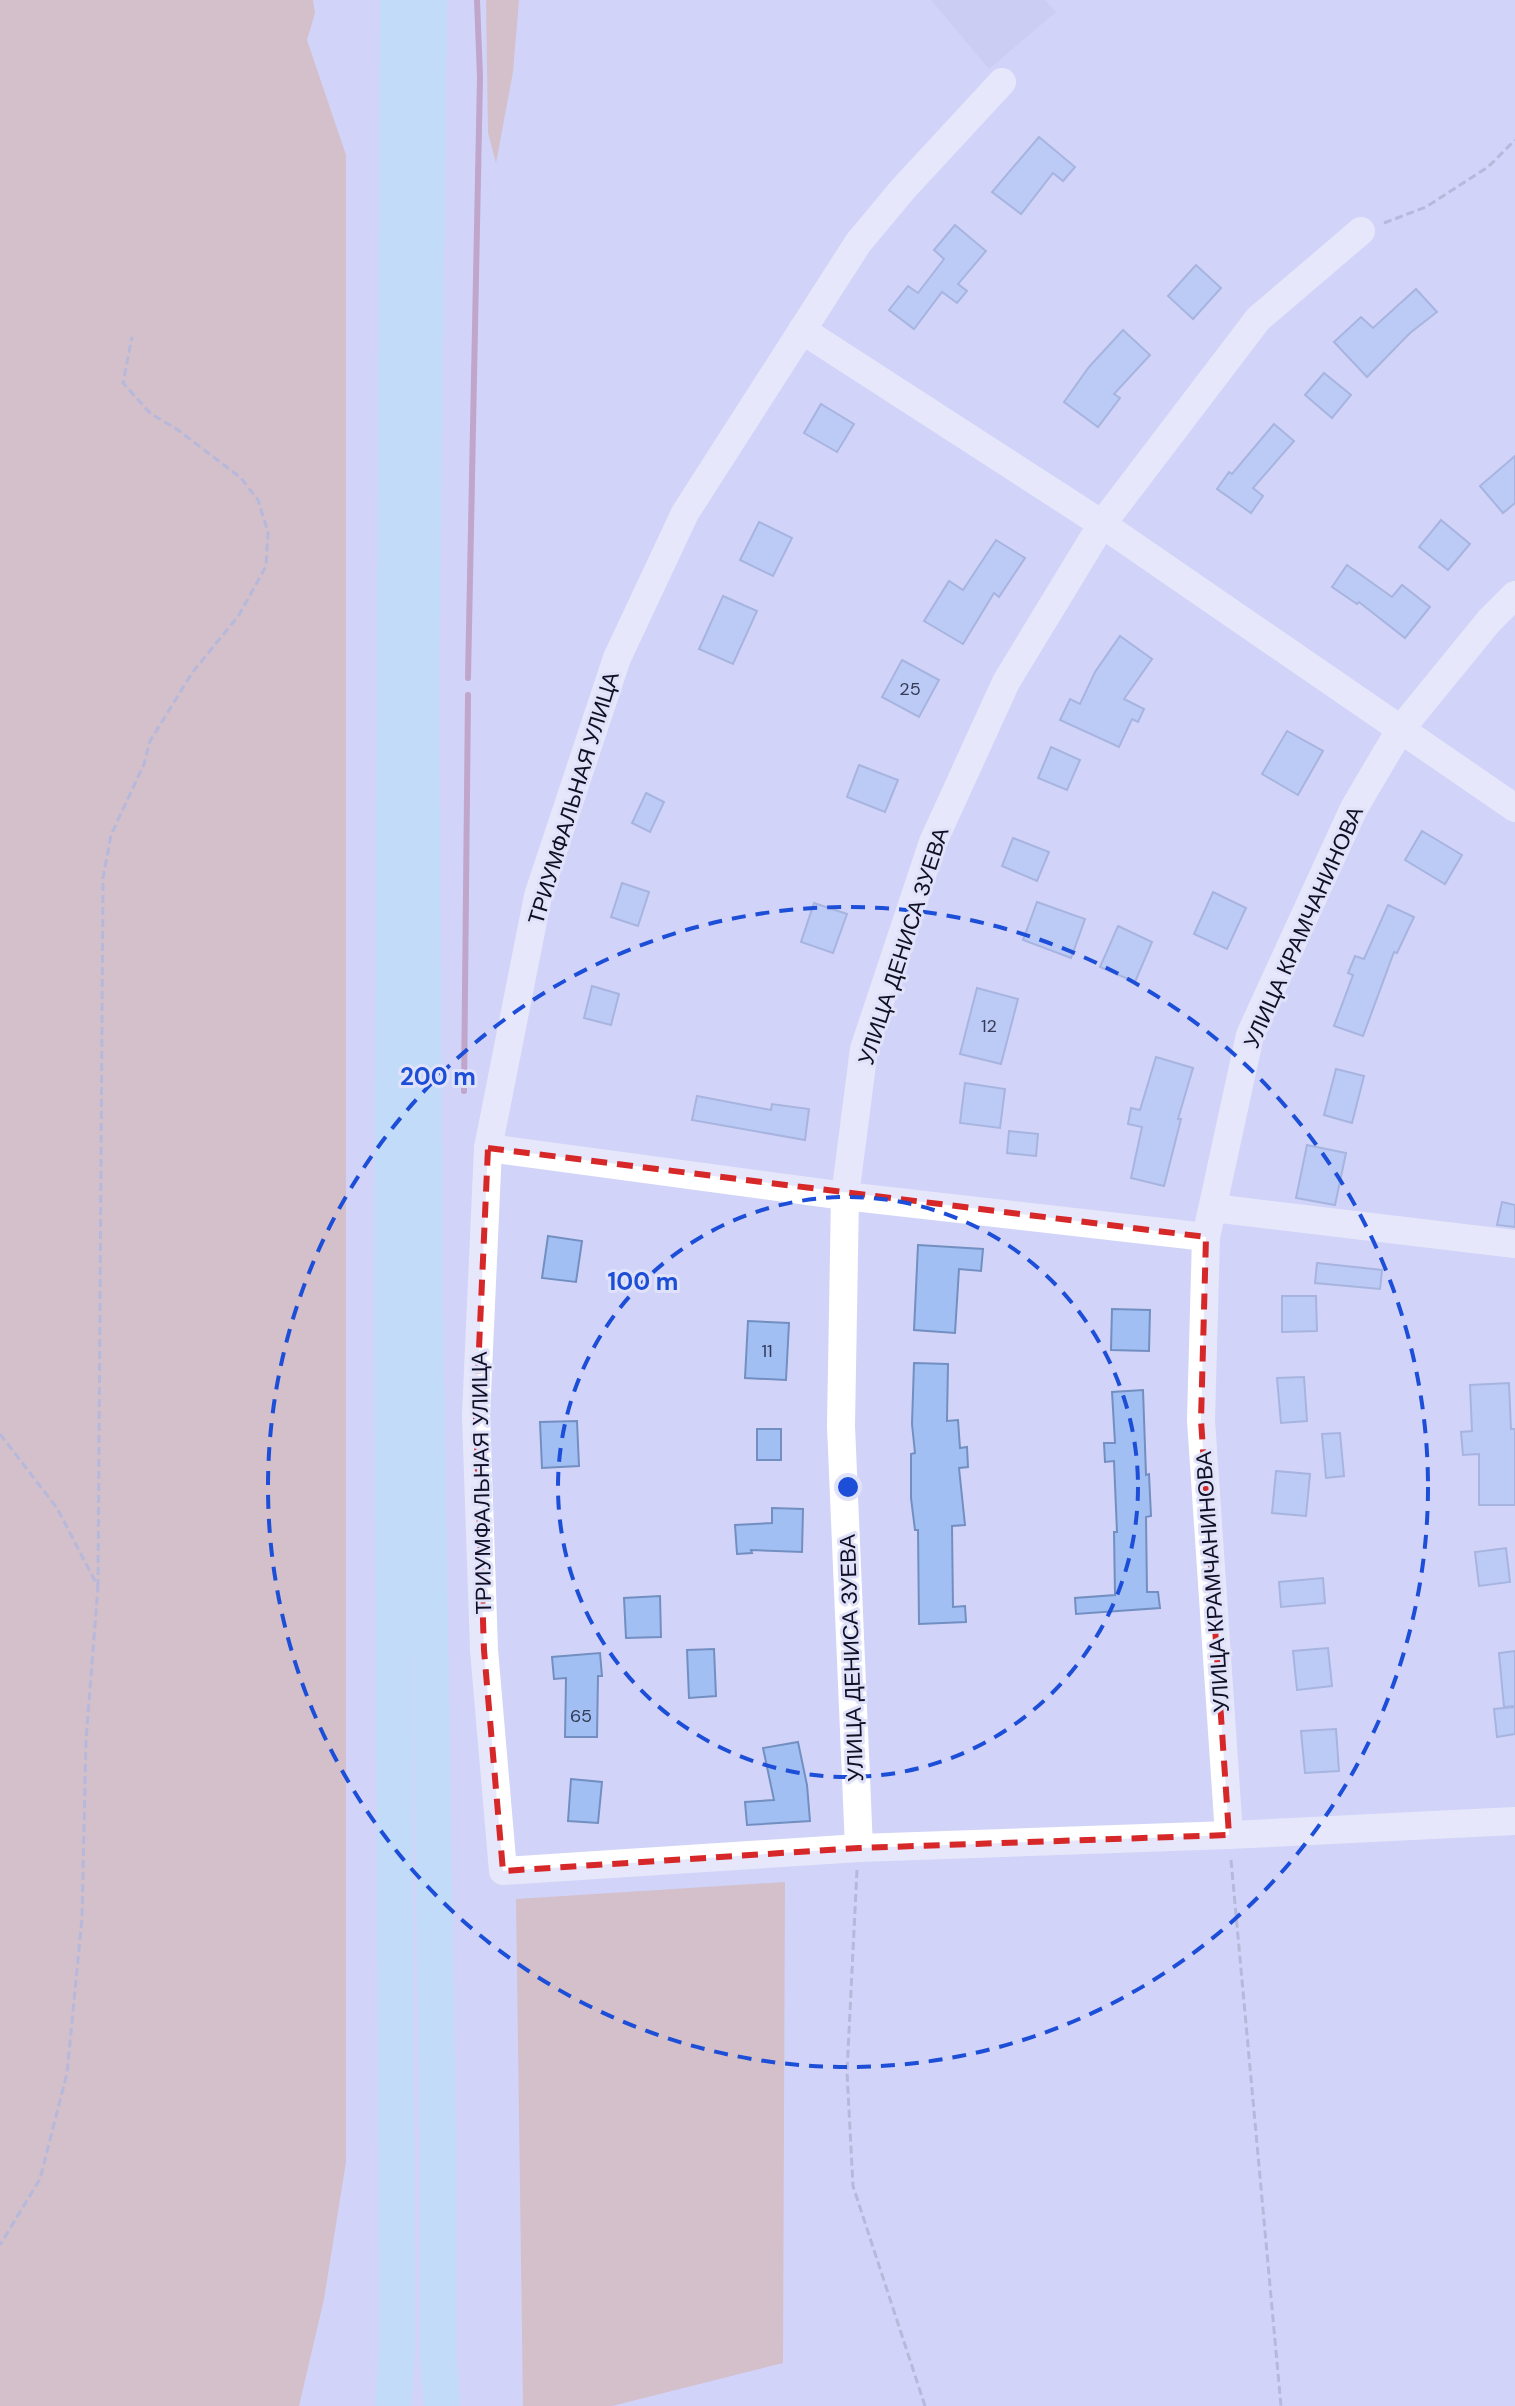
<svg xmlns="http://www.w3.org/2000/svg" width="1515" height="2406" viewBox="0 0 1515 2406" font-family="'DM Sans',sans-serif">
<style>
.built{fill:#c3c5ed}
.green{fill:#d6a896}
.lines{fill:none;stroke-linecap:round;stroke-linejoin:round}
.stream{stroke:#aa6f94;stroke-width:6}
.building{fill:#a2bff4;stroke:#738fc1;stroke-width:2}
.path{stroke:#9799b8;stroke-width:3;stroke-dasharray:8 4;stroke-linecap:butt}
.minor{stroke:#fff;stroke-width:28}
.major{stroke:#b0e5f8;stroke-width:36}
.marked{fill:none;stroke:#d62828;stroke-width:6;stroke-dasharray:16 10;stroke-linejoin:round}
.ring{fill:none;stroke:#1d4ed8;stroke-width:4;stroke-dasharray:14 10}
.labels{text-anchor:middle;stroke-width:6;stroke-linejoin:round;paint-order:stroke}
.number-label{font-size:18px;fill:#343b58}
.street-label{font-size:22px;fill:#100f24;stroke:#e0e2fa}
.centre{fill:#1d4ed8;stroke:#e0e2fa;stroke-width:4}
.ring-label{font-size:24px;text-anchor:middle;font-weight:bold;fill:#1d4ed8;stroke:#e0e2fa;stroke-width:6;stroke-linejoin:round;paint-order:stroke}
</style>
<rect width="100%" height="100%" fill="#d1d4f8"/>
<polygon class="built" points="931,0 1045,0 1056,12 989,69"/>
<g class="green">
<polygon points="0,0 313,0 315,13 307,40 346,155 346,2162 324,2299 299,2406 0,2406"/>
<polygon points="486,0 519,0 513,72 496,163 488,133"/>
<polygon points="785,1882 783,2363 612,2406 523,2406 516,1899"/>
</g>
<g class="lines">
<g class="stream">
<polyline points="468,678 480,77 477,0"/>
<polyline points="464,1091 468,695"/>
</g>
</g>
<g class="building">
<polygon points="1039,137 1075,167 1063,181 1053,173 1021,214 992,192"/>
<polygon points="955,225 986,251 958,284 967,291 957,303 942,292 914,329 889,310 908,286 918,293 944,259 934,250"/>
<polygon points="1196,265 1221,288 1193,319 1168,296"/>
<polygon points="1416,289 1437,312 1410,333 1367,377 1334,342 1361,317 1373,328"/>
<polygon points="1123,330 1150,355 1114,394 1120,398 1098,427 1064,402 1089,367"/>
<polygon points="1324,373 1351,395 1332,418 1305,395"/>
<polygon points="821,404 854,424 837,452 804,433"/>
<polygon points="1274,424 1294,441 1253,488 1263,496 1251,513 1217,489 1229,472 1232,474"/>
<polygon points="1515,456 1515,503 1503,513 1480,486"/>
<polygon points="1441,520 1470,544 1448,570 1419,547"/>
<polygon points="759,522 792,538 773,576 740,560"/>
<polygon points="996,540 1025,558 999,597 994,593 963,644 924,621 949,581 963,590"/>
<polygon points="1347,565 1392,597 1402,585 1430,607 1405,638 1359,602 1357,604 1332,587"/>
<polygon points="723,596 757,611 733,664 699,649"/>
<polygon points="1120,636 1152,659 1124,699 1144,709 1138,722 1132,719 1119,747 1060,720 1070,699 1080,704 1095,672"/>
<polygon points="902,660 939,680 919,717 882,697"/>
<polygon points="1287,731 1323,751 1298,795 1262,774"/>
<polygon points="1051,747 1080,760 1067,790 1038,778"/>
<polygon points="859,765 898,780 885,812 847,797"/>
<polygon points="646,793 664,802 650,832 632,823"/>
<polygon points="1422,831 1462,855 1445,884 1405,860"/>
<polygon points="1013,838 1049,852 1037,881 1002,866"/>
<polygon points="622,883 649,892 638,926 611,917"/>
<polygon points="1213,892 1246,908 1227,949 1194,934"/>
<polygon points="1037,902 1085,919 1071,958 1023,940"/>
<polygon points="814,903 847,914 833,953 801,942"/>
<polygon points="1388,905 1414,917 1397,953 1394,952 1363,1036 1334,1026 1353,975 1348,973 1355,956 1364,959"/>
<polygon points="1118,926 1152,942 1135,982 1100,967"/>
<polygon points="592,986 619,994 611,1025 584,1018"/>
<polygon points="977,988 1018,999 1001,1064 960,1054"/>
<polygon points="1156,1057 1193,1068 1178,1119 1181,1119 1164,1186 1131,1178 1142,1127 1128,1124 1131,1108 1140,1110"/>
<polygon points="1336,1069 1364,1076 1352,1123 1324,1115"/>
<polygon points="965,1083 1005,1089 1000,1128 960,1123"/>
<polygon points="697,1096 771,1110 772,1104 809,1109 805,1140 692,1120"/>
<polygon points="1009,1131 1038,1134 1036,1156 1007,1153"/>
<polygon points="1307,1145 1346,1153 1335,1205 1296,1198"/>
<polygon points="1502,1202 1515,1205 1515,1227 1497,1225"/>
<polygon points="548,1236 582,1241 576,1282 542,1278"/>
<polygon points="918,1245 983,1249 981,1271 959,1269 955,1333 914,1330"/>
<polygon points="1317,1263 1382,1270 1380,1289 1315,1283"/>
<polygon points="1282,1296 1316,1296 1317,1331 1282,1332"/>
<polygon points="1112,1309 1150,1310 1149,1351 1111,1350"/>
<polygon points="748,1321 789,1323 786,1380 745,1378"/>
<polygon points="914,1363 948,1364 947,1421 958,1420 960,1448 967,1447 968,1467 959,1468 965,1525 952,1526 953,1607 965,1606 966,1622 919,1624 918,1530 915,1530 911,1498 911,1454 915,1453 912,1424"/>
<polygon points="1304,1377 1307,1421 1281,1423 1277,1378"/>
<polygon points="1509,1383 1511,1429 1515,1429 1515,1505 1479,1505 1479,1454 1463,1455 1461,1432 1472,1431 1470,1385"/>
<polygon points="1143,1390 1146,1475 1149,1474 1151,1516 1146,1517 1147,1592 1158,1592 1160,1608 1076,1614 1075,1598 1115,1595 1114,1532 1117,1532 1114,1461 1105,1462 1104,1443 1115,1443 1112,1392"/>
<polygon points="577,1421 579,1466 542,1468 540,1422"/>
<rect x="757" y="1429" width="24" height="31"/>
<polygon points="1340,1433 1344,1476 1326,1478 1322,1434"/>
<polygon points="1276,1471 1310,1474 1306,1516 1272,1513"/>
<polygon points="772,1508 803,1509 802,1552 751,1550 752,1553 737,1554 735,1525 772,1523"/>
<polygon points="1506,1548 1510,1582 1479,1586 1475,1552"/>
<polygon points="1323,1578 1325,1603 1281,1607 1279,1582"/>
<polygon points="660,1596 661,1637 626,1638 624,1598"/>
<polygon points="1328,1648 1332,1686 1297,1690 1293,1651"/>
<polygon points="714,1649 716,1696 689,1698 687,1650"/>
<polygon points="1515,1651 1515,1706 1504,1707 1499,1653"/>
<polygon points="600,1653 602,1676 598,1676 597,1737 565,1737 566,1678 554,1679 552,1657"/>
<polygon points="1515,1707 1515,1734 1497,1737 1494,1709"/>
<polygon points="1336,1729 1339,1771 1305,1773 1301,1731"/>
<polygon points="798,1742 807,1785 810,1821 747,1825 745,1802 774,1800 763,1748"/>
<polygon points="571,1779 602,1782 598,1823 568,1821"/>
</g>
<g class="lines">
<g class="path">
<polyline points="1384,223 1426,207 1488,167 1515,140"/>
<polyline points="0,1434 57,1508 98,1587 86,1740 82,1918 67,2073 40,2179 0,2245"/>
<polyline points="98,1587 103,878 111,835 144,764 150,741 192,673 239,615 266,566 268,532 258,500 241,478 178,430 150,413 123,383 132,337"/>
<polyline points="1231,1860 1281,2406"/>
<polyline points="857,1870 847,2072 853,2186 925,2406"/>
</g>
<g class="minor">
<polyline points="1002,82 903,189 858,243 685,513 617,658 538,896 488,1148 476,1415 484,1650 503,1871 859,1848 1229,1835 1515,1821"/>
<polyline points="802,330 1102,524 1515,808"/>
<polyline points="488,1148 845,1196 1206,1237"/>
<polyline points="1213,1208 1515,1244"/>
<polyline points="1229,1835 1201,1420 1206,1237 1250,1035 1354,808 1400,730 1489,621 1515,595"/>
<polyline points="859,1848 841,1426 845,1196 864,1049 933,842 1006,682 1102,524 1258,319 1361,231"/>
</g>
<g class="major">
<polyline points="429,0 421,687 425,1314 438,2139 438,2354 442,2406"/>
<polyline points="393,2406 397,2354 397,2260 392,1314 398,0"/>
</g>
</g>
<path d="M0 0H1515V2406H0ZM488,1148l718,89 -5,183 28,415 -370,13 -356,23 -19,-221 -8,-235z" fill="#d1d4f8" fill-opacity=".55" fill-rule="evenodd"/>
<path class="marked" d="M488,1148l718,89 -5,183 28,415 -370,13 -356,23 -19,-221 -8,-235z"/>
<g class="ring">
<circle cx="848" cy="1487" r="290"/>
<circle cx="848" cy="1487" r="580"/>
</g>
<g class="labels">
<g class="number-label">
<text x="910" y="695">25</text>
<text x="989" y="1032">12</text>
<text x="767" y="1357">11</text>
<text x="581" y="1722">65</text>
</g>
<g class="street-label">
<text transform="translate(573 798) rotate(-73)" y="8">ТРИУМФАЛЬНАЯ УЛИЦА</text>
<text transform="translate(1303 927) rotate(-66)" y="8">УЛИЦА КРАМЧАНИНОВА</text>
<text transform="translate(903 946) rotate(-72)" y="8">УЛИЦА ДЕНИСА ЗУЕВА</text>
<text transform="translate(481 1483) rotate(-91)" y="8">ТРИУМФАЛЬНАЯ УЛИЦА</text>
<text transform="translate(1212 1582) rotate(-94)" y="8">УЛИЦА КРАМЧАНИНОВА</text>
<text transform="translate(851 1658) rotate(-92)" y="8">УЛИЦА ДЕНИСА ЗУЕВА</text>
</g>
</g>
<circle cx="848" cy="1487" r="12" class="centre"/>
<g class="ring-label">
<text x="438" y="1085">200 m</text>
<text x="643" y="1290">100 m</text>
</g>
</svg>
